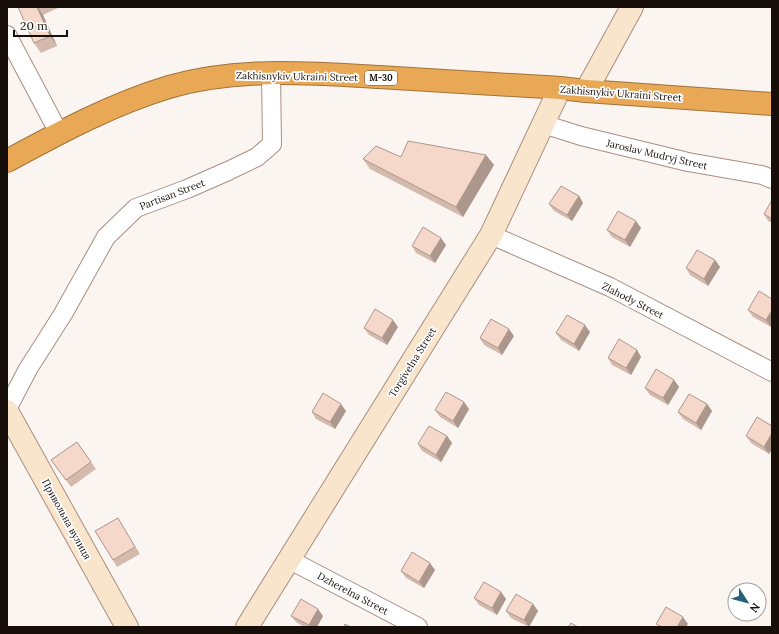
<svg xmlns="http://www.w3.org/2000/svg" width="779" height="634" viewBox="0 0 779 634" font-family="Lora,serif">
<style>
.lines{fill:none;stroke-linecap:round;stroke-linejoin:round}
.street-casing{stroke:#a98e80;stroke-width:20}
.secondary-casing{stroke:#a98e80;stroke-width:24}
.highway-casing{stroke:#a0723a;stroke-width:24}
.street{stroke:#fff;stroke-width:18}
.secondary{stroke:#f8e5cc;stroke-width:22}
.highway{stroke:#e9a855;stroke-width:22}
.wall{fill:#d3baad}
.shaded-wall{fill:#ac978d}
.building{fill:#f5d8c9;stroke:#ac978d}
.labels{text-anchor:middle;stroke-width:3.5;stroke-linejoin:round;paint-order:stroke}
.shield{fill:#fff;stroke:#5d5653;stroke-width:1}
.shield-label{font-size:9px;font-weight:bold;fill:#170e09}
.street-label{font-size:10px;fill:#170e09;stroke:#fff}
</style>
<rect width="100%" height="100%" fill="#fbf5f2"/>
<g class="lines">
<defs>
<g id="street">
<polyline points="7,35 59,133"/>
<polyline points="543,124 581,136 688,162 762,175 772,179"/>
<polyline points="491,235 610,287 772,372"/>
<polyline points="7,409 28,369 63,314 106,237 136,208 187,189 228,171 257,157 272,144 271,73"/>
<polyline points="288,559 418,627"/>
</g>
<g id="secondary">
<polyline points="586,91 632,7"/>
<polyline points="7,411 127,627"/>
<polyline points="247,627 491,235 560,88"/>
</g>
<path id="highway" d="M7,161c52,-28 105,-57 162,-74 68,-20 141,-14 210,-10 61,4 121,7 181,11l26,3 186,13"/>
</defs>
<use href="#street" class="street-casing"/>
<use href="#secondary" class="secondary-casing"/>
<use href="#highway" class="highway-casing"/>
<use href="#street" class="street"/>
<use href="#secondary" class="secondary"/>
<use href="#highway" class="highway"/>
</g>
<g class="wall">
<polygon points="18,7 60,7 43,15 57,46 41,53 34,43"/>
<polygon points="486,155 494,165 463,217 370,169 363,159"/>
<polygon points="579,196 583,203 572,221 554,211 549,204"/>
<polygon points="772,200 772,223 768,221 764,214"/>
<polygon points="641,228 630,247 612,237 607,230"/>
<polygon points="446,245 435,263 416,253 412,246"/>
<polygon points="715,260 720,267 708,286 690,275 686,268"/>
<polygon points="759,291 771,327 753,317 748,310"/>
<polygon points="398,327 387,345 369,335 364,328"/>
<polygon points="590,332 579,351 561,340 556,333"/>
<polygon points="514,336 502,355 484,345 480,338"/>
<polygon points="637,350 641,357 631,375 612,365 608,358"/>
<polygon points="674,380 679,387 668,405 650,395 645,388"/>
<polygon points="464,402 469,409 458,428 440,417 435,410"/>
<polygon points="707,404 712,411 701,430 683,419 678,412"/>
<polygon points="346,411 335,429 316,419 312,412"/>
<polygon points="772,426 772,449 769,454 751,443 746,436"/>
<polygon points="447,436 452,443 441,462 422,451 418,444"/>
<polygon points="77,442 96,469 71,487 51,460"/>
<polygon points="118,518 122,525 140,554 117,567 113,560"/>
<polygon points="435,570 424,588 406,578 401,571"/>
<polygon points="501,592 506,599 497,615 479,605 474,598"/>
<polygon points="533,604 538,611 529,627 511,618 506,611"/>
<polygon points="291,616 323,616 317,627 304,627 296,622"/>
</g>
<g class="shaded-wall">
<polygon points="37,7 38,7 43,15 57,46 50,36"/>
<polygon points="486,155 494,165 463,217 456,207"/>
<polygon points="579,196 583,203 572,221 567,215"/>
<polygon points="636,221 641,228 630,247 625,240"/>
<polygon points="441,238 446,245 435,263 430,256"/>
<polygon points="715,260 720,267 708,286 704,279"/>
<polygon points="772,310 772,325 771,327 766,320"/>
<polygon points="393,320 398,327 387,345 382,338"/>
<polygon points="585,325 590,332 579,351 574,344"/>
<polygon points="509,329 514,336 502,355 498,348"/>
<polygon points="637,350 641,357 631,375 626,368"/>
<polygon points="674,380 679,387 668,405 663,398"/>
<polygon points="464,402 469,409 458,428 453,421"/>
<polygon points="341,404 346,411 335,429 330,422"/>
<polygon points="707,404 712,411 701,430 696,423"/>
<polygon points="772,433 772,449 769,454 764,447"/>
<polygon points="447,436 452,443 441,462 436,455"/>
<polygon points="430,563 435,570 424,588 419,582"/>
<polygon points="501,592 506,599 497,615 492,608"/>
<polygon points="533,604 538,611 529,627 524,620"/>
<polygon points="318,609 323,616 317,627 310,627 309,625"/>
<polygon points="683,617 688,624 686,627 677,627"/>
</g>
<g class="building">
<polygon points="18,7 37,7 50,36 34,43"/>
<polygon points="408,141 486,155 456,207 363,159 376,146 401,157"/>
<polygon points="561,186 579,196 567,215 549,204"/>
<polygon points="772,200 772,219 764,214"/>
<polygon points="618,211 636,221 625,240 607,230"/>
<polygon points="423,227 441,238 430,256 412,246"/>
<polygon points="697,250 715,260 704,279 686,268"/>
<polygon points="759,291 772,299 772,310 766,320 748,310"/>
<polygon points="375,309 393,320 382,338 364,328"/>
<polygon points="567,315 585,325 574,344 556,333"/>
<polygon points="491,319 509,329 498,348 480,338"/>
<polygon points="619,339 637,350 626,368 608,358"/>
<polygon points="656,369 674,380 663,398 645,388"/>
<polygon points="446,392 464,402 453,421 435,410"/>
<polygon points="323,393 341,404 330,422 312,412"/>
<polygon points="689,394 707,404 696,423 678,412"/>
<polygon points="757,417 772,426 772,433 764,447 746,436"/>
<polygon points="429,426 447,436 436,455 418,444"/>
<polygon points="77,442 91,462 66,480 51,460"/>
<polygon points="118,518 135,547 113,560 95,531"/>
<polygon points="412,552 430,563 419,582 401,571"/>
<polygon points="484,582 501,592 492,608 474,598"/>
<polygon points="516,594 533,604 524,620 506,611"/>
<polygon points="301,599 318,609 309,625 291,616"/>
<polygon points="666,607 683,617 677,627 662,627 656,624"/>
<polygon points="571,623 578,627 568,627"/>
<polygon points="345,624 351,627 344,627"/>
</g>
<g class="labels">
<rect class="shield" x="365" y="71" width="32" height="14" rx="3"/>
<g class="shield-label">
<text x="381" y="81">М-30</text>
</g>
<g class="street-label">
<text transform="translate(297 76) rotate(1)" y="4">Zakhisnykiv Ukraini Street</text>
<text transform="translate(621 93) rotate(4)" y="4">Zakhisnykiv Ukraini Street</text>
<text transform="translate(657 154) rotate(13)" y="4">Jaroslav Mudryj Street</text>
<text transform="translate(172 194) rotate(-21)" y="4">Partisan Street</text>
<text transform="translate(633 300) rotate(27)" y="4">Zlahody Street</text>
<text transform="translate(412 362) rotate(-58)" y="4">Torgivelna Street</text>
<text transform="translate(67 519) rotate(61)" y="4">Привольна вулиця</text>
<text transform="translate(353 593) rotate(28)" y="4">Dzherelna Street</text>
</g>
</g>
<rect width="779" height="634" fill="none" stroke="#170e09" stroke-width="16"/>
<g transform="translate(747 602) rotate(126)"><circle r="19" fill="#ffffff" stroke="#a29f9d"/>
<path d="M0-3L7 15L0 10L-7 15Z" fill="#276079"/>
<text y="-6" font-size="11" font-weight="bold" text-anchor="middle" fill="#170e09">N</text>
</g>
<path d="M14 30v6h53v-6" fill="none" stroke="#170e09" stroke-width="2"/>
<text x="20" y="30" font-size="12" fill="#170e09" stroke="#ffffff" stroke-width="3" paint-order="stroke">20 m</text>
</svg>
